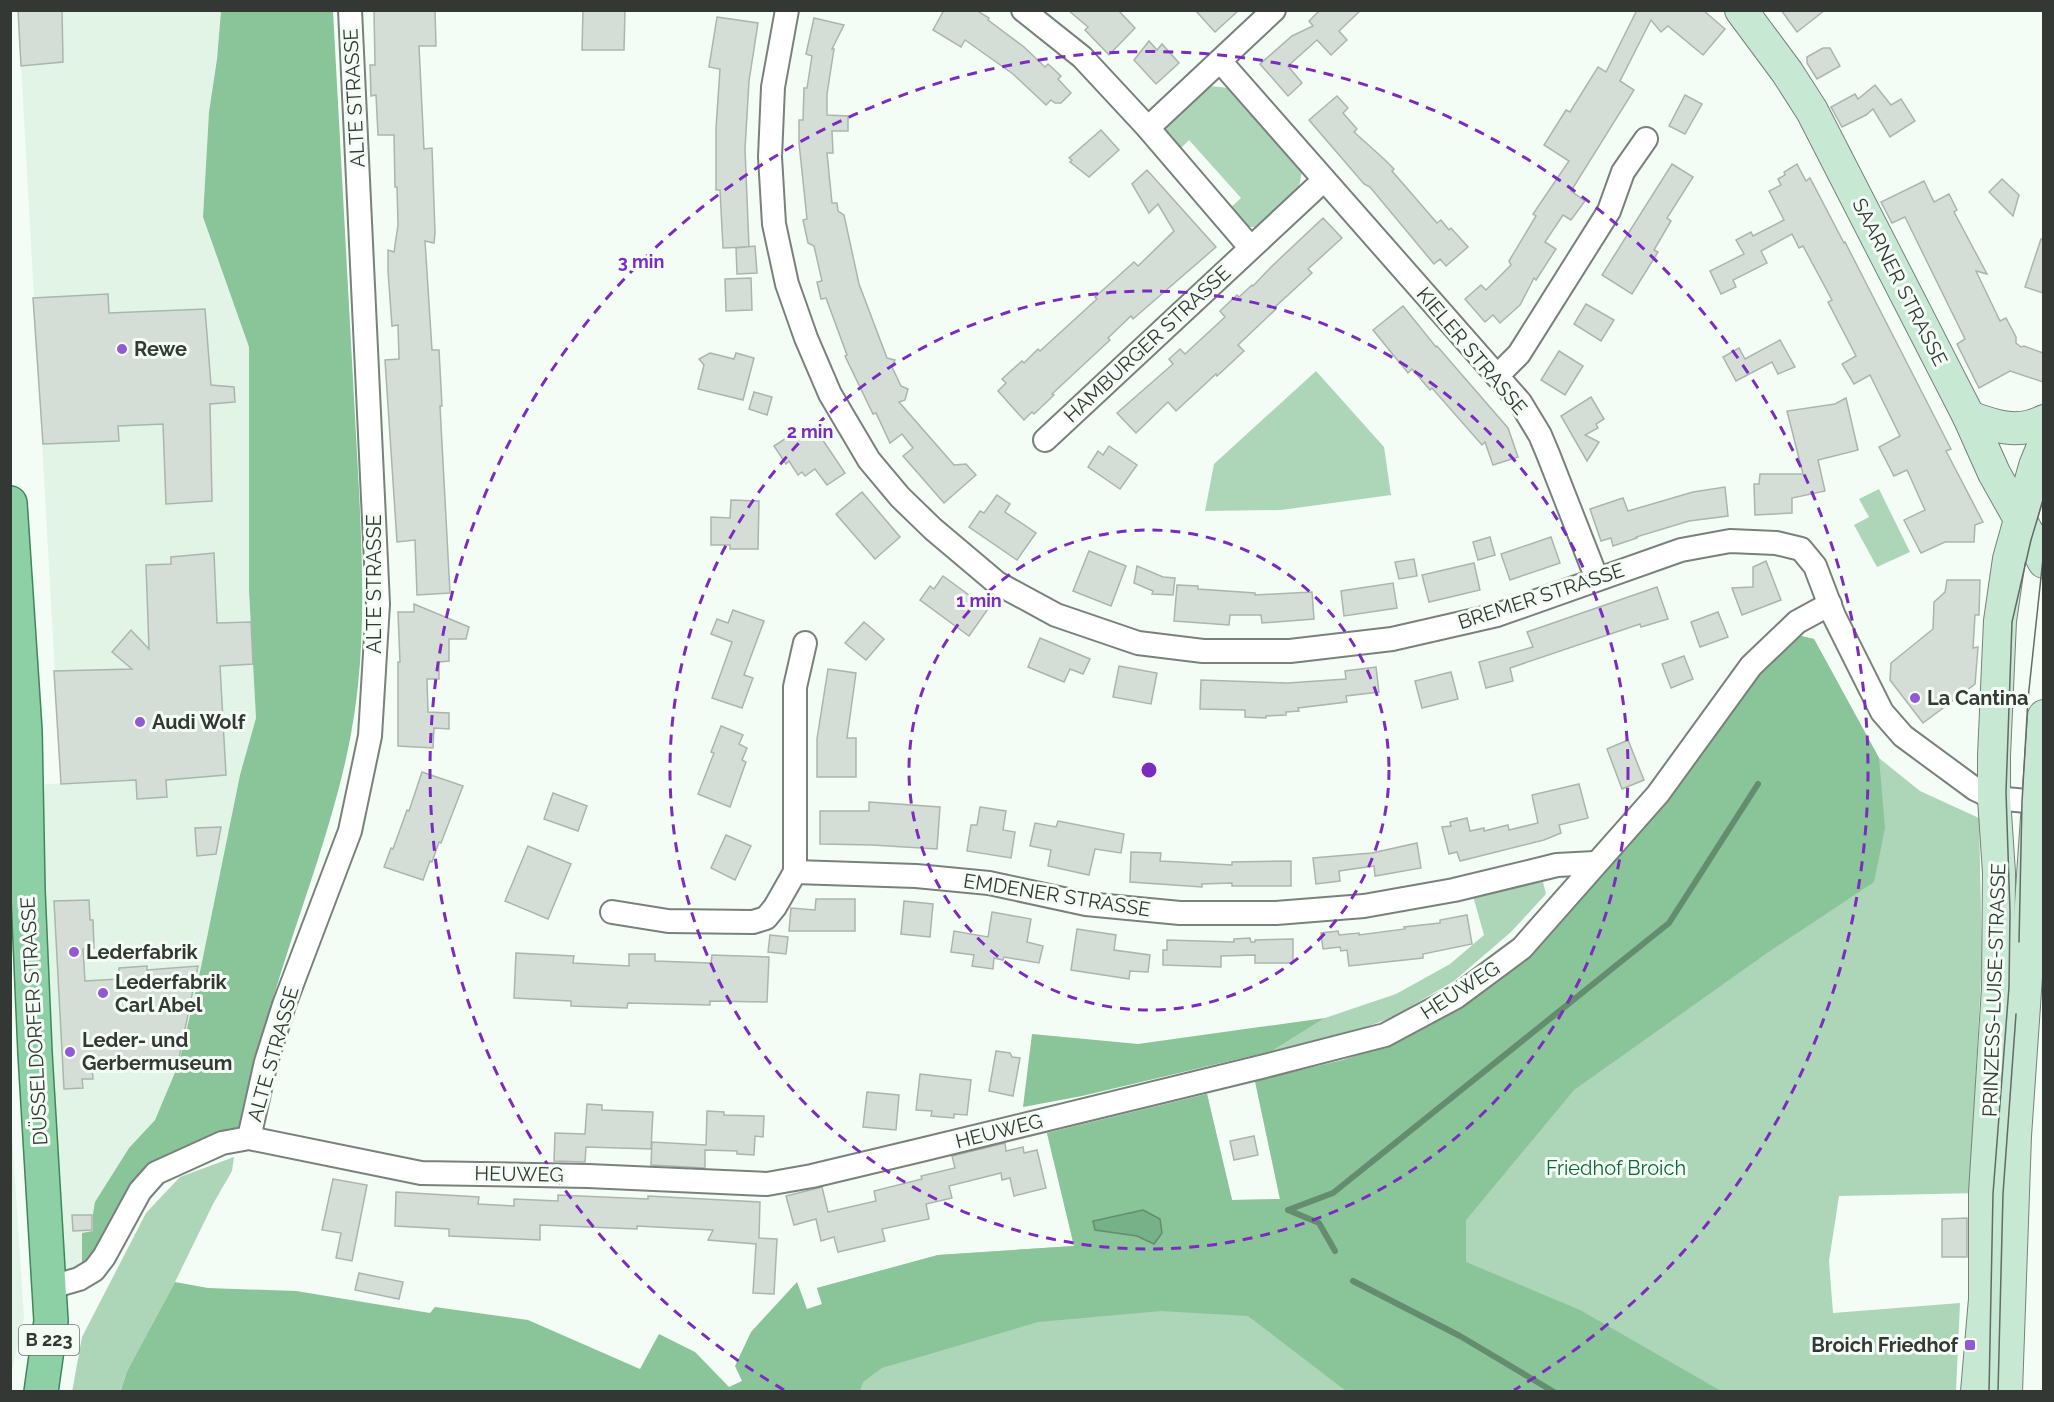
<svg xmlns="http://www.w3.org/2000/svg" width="2054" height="1402" viewBox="0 0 2054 1402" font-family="Raleway,sans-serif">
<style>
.built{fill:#e2f4e6}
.green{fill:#add5b7}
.forest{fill:#8ac499}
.water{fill:#77b187;stroke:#638d6e;stroke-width:1.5}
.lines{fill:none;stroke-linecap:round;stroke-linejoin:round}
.stream{stroke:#638d6e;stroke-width:6}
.building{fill:#d4ded6;stroke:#aab5ad;stroke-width:1.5}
.minor-casing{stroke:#78817a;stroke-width:26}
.secondary-casing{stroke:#78817a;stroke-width:34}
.primary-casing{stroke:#3e8758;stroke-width:36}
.minor{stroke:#fff;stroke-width:22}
.secondary{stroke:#c7e8d3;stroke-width:32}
.primary{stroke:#8ed0a6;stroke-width:33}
.tram{stroke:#646a65;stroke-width:1.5}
.ring{fill:none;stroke:#7b2cbf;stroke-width:3;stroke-dasharray:10 8}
.poi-dot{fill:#925ad2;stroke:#f3fdf5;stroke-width:2}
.labels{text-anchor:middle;stroke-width:6;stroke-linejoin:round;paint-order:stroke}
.shield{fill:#f3fdf5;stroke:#6d736f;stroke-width:1.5}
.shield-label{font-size:18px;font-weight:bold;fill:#343835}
.street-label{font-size:20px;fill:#343835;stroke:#f3fdf5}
.poi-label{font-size:20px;font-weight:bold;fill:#343835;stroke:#f3fdf5;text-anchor:start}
.park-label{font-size:20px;fill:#096835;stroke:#f3fdf5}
.centre{fill:#7b2cbf;stroke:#f3fdf5;stroke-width:3}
.ring-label{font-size:18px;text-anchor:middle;font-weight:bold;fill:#7b2cbf;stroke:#f3fdf5;stroke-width:6;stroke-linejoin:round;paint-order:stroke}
</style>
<rect width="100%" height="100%" fill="#f3fdf5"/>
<g class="built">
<polygon points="18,11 221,11 217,59 209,112 203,217 249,347 249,591 256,718 240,775 201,967 179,1063 155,1120 129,1148 93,1214 93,1231 82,1272 52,1282 38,785 61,783"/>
<polygon points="10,1104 24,1317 11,1375 10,1375"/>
</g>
<g class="green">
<polygon points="1209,86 1229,88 1302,171 1299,187 1255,227 1240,227 1228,210 1241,198 1189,140 1177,152 1164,135 1165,122"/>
<polygon points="1316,371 1384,447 1391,495 1281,510 1205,511 1214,464"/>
<polygon points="1879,489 1910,552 1877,567 1854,525 1869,517 1859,499"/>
<polygon points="1801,636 1814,639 1879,758 1920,791 1979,818 1982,960 1970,1178 1979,1193 1839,1196 1829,1261 1833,1313 1960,1303 1956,1391 849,1391 817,1288 938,1255 1074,1246 1047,1133 1207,1094 1232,1200 1280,1199 1255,1081 1343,1060 1400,1041 1447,1012 1526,958 1671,798 1776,651"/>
<polygon points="1543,882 1546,894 1511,932 1454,981 1393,1017 1347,1034 1272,1051 1325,1018 1396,994 1450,964 1484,935 1473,896"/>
<polygon points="234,1157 232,1171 213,1204 175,1282 127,1371 120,1391 72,1392 82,1337 146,1213 180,1177"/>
</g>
<g class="forest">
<path d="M221,11h112l26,479c4,82 7,164 -8,244 -18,97 -57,188 -83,283 -10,38 -15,78 -23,116l-92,36 -71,103v-39l11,-2v-17l2,-12 34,-54 26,-28 24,-57 22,-96 39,-192 16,-57 -7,-127v-244l-46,-130 6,-105 8,-53z"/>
<polygon points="1801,636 1814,639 1879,758 1885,828 1874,882 1767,953 1574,1090 1466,1220 1466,1262 1580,1310 1721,1391 1346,1391 1248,1316 1161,1311 1038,1322 882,1368 863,1382 860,1391 120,1392 127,1371 175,1282 208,1288 296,1291 430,1313 435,1307 528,1320 640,1369 659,1334 695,1352 729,1387 742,1381 735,1366 751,1332 797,1282 807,1309 822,1304 817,1288 938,1255 1074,1246 1047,1133 1207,1094 1232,1200 1280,1199 1255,1081 1343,1060 1400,1041 1447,1012 1526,958 1671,798 1776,651"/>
<polygon points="1325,1018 1272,1051 1082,1096 1023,1107 1032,1034 1138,1044"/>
</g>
<polygon class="water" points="1143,1210 1160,1219 1162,1233 1154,1244 1137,1236 1095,1230 1093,1221"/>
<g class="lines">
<g class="stream">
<polyline points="1288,1210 1333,1193 1669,923 1758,784"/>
<polyline points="1288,1210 1319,1223 1335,1251"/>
<polyline points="1353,1281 1460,1336 1554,1392"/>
</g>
</g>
<g class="building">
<polygon points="18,10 62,10 63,62 21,66"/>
<polygon points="374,10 435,10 436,46 419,46 424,149 432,148 435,233 434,243 425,241 432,350 439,350 442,406 440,406 450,593 417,595 415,540 397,542 385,360 399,359 398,325 392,326 388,271 388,250 394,252 398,225 397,187 395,187 394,135 378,135 376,95 371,96 370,65 375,65"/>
<polygon points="583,10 625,10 624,50 582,50"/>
<polygon points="944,10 976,10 989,18 988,20 1024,47 1045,67 1048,64 1061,76 1058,79 1071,93 1061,103 1055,103 1051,100 1046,105 1013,74 965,40 961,47 933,30"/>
<polygon points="1068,10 1118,10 1135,28 1109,55 1085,30 1088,27"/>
<polygon points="1195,10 1239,10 1215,32"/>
<polygon points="1320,10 1361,10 1339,31 1347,40 1331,55 1317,40 1288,66 1302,83 1288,96 1260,64 1292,36 1313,26 1309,21"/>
<polygon points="1637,10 1703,10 1725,29 1703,55 1668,26 1661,32 1651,20 1620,81 1634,90 1571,191 1585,201 1571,220 1563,215 1545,242 1556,249 1536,280 1534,278 1520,305 1500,323 1493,315 1485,322 1465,299 1481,285 1486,290 1511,265 1509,261 1536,216 1533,214 1569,161 1544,145 1566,110 1570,112 1598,67 1606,72"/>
<polygon points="1781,10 1825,10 1797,32"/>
<polygon points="717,17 758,23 749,81 745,149 749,247 723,248 720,190 716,190 716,128 720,69 709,67"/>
<polygon points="814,18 844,25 832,49 834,49 827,94 827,115 848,116 848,131 832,131 833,153 827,153 832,203 837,203 838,211 844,215 859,284 887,358 895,360 892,367 901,386 908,389 905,400 899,402 954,465 966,464 976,475 944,503 903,456 913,448 902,434 890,443 876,413 873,414 845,356 847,355 826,298 821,299 817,282 822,281 814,246 808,243 803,220 807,219 799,143 799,120 803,120 804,88 807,88 812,56 806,54"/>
<polygon points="1149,41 1157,50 1162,44 1179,63 1156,84 1134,60"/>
<polygon points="1823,48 1830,48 1840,66 1817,79 1807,63 1807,57"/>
<polygon points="1875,85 1891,105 1901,99 1915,121 1890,137 1873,109 1866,115 1842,127 1831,107 1855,94 1858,99"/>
<polygon points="1685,95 1702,104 1685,134 1669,126"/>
<polygon points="1337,96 1348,108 1343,113 1357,129 1354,132 1384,159 1394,169 1392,171 1437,223 1441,220 1449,230 1451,228 1468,247 1446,266 1440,259 1434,264 1370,187 1364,184 1309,120"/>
<polygon points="1101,130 1119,150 1089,177 1070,162 1072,160 1069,158"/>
<polygon points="1672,164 1693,177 1667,218 1671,221 1654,250 1658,252 1632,294 1602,275"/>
<polygon points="1797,164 1806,181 1810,178 1844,243 1845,242 1951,449 1946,451 1983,522 1975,525 1974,542 1945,542 1921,553 1904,520 1925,510 1907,470 1894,476 1879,447 1900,436 1870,375 1854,384 1842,364 1856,356 1828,302 1832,300 1803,246 1799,248 1792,234 1761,251 1767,263 1733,280 1736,287 1721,294 1710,271 1744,254 1736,240 1751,232 1753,236 1784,220 1769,191 1781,185 1778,179 1785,175 1784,172"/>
<polygon points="1147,170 1216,247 1133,319 1131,316 1108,338 1110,340 1052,394 1054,395 1034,414 1032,412 1024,420 998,391 1006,383 1002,379 1022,361 1024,363 1038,349 1040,351 1097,299 1095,297 1114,280 1134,262 1138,266 1174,231 1158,204 1149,213 1132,184"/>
<polygon points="2002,179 2019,195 2013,216 1989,192"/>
<polygon points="1924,181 1934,202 1949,194 1957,210 1954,212 1987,274 1976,271 2000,321 2006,318 2016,337 2016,343 2021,347 2024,346 2043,353 2043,382 2010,371 1979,388 1957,344 1965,339 1905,217 1892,223 1881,202"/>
<polygon points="1323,218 1342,238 1308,269 1312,273 1274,308 1275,310 1238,345 1244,351 1217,376 1216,374 1176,411 1168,402 1136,433 1117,413 1173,364 1169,359 1180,349 1185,354 1225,317 1220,311 1237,295 1239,297 1252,285 1253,286 1271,267"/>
<polygon points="2041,239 2043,239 2043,293 2025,287"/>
<polygon points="755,246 757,273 737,274 736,248"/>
<polygon points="751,278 752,310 726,311 725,279"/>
<polygon points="108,294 109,313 205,309 211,385 234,387 235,402 210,404 212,501 166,504 163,424 118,426 119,441 43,444 33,298"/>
<polygon points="1586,304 1614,320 1601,341 1574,324"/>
<polygon points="1403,306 1436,347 1437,346 1508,428 1518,457 1493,465 1485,442 1482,445 1432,388 1430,390 1412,369 1408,373 1373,330"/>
<polygon points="1780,340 1795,367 1778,374 1772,362 1736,381 1723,357 1739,348 1745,359"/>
<polygon points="1559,351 1583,366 1565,395 1541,380"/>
<polygon points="710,353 734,359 736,353 754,358 743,400 698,389 704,365 699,359"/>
<polygon points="754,392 772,397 767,415 749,409"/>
<polygon points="1591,397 1604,419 1596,424 1598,428 1585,435 1599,442 1587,461 1561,416"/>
<polygon points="1846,398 1858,450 1818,460 1825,491 1792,498 1792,513 1755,515 1754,484 1759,484 1760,474 1803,474 1787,411 1835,404"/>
<polygon points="814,427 845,473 827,485 815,469 805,476 802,472 798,475 789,461 786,464 774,446 794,433 798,438"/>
<polygon points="1109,446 1137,465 1120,489 1088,467 1098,451 1103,455"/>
<polygon points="1725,487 1728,516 1689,521 1636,537 1637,538 1613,546 1611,538 1601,541 1590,509 1623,498 1628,511 1693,492"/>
<polygon points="862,492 900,537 875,559 836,514"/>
<polygon points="997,495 1010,504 1005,512 1036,533 1017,560 969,527 980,511 984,513"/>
<polygon points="731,500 759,501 758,549 730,549 730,545 711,545 711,517 730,518"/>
<polygon points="1490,537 1495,555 1478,560 1473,542"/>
<polygon points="1551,537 1560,563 1510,580 1501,554"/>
<polygon points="1089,551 1126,566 1111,606 1073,591"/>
<polygon points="214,553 217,623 251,622 253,664 220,666 226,775 166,780 167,797 137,799 136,780 61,784 54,671 132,669 112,652 131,630 149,649 146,565 171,564 171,557"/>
<polygon points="1414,559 1417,576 1399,579 1395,562"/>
<polygon points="1766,561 1781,600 1742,615 1732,588 1753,587 1753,567"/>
<polygon points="1474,563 1480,590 1429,602 1422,575"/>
<polygon points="1137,566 1163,577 1175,578 1173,595 1152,594 1153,591 1134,583"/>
<polygon points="943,576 988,609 969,636 920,600 930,586 934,589"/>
<polygon points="1947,580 1980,580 1979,615 1975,615 1973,648 1978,647 1975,684 1923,723 1890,680 1891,663 1933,629 1934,602 1945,592"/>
<polygon points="1393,583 1397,608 1344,616 1341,591"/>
<polygon points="1177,585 1198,586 1198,589 1255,593 1255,595 1312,592 1314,619 1262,623 1261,615 1230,615 1229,625 1174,621"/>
<polygon points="1657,587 1668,619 1641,627 1640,624 1510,668 1513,681 1486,688 1479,662 1533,647 1527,632"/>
<polygon points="414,604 469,627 466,639 449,639 449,661 439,662 439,679 427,679 428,712 449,713 449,729 434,728 433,748 398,746 398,662 400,662 398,612 414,612"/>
<polygon points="733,610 764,621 744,675 753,678 742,708 712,698 732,642 711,634 717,619 728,623"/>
<polygon points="1718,612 1728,637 1700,647 1691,622"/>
<polygon points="864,622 884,639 866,660 845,643"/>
<polygon points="1040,638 1090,659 1083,674 1070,669 1064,682 1028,667"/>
<polygon points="1684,656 1693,679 1671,688 1662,664"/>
<polygon points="1119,666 1157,673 1151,704 1113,697"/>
<polygon points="1376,667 1379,692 1346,696 1347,702 1298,708 1299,711 1286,712 1286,715 1266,716 1266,718 1245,717 1245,710 1200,709 1201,680 1288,683 1346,679 1345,671"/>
<polygon points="828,669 856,673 847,738 856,738 856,777 817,777 817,739"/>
<polygon points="1451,672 1458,699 1422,708 1415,681"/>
<polygon points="721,726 743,735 739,744 747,748 742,760 746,762 730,807 698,794 714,753 711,752"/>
<polygon points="1628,740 1644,780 1622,789 1607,749"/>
<polygon points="422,772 463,786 441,843 439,842 432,862 430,861 423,880 384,867 391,848 393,849 407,810 409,811"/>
<polygon points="1579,784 1588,818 1559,825 1561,833 1544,840 1460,861 1457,852 1449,854 1442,827 1451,826 1450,822 1467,818 1470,831 1484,828 1484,831 1508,825 1509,830 1538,823 1532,795"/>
<polygon points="553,793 587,806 578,831 544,819"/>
<polygon points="869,802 940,807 937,849 872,845 820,844 820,811 869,811"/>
<polygon points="980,807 1006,811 1003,830 1015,832 1011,858 967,851 971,825 977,825"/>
<polygon points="1058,821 1124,834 1121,853 1095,849 1089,875 1048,866 1051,850 1030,846 1035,823 1056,827"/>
<polygon points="221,827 216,854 197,856 195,828"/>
<polygon points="726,835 751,846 735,880 711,868"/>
<polygon points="1417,843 1421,868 1375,876 1374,866 1339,871 1340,881 1316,884 1313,858 1372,853"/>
<polygon points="528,846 571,864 548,919 505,901"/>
<polygon points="1131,852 1161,853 1160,861 1180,862 1232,865 1232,862 1291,861 1291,886 1232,886 1232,883 1202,884 1202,887 1130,882"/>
<polygon points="816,899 855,899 855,931 789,931 791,908 815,910"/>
<polygon points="89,900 90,920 93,920 94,948 83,949 85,981 119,979 119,968 147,966 147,970 198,966 178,1063 92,1068 93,1079 82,1079 83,1088 64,1089 54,901"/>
<polygon points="904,901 933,904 930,937 901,934"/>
<polygon points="992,912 1031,919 1027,942 1043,946 1039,963 1004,957 1003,960 994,958 993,969 972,966 974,955 951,952 954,931 988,937"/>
<polygon points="1467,915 1472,944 1423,954 1423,958 1349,966 1347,950 1341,951 1340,947 1323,949 1321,933 1338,931 1339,935 1359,933 1359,935 1405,929 1404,927 1440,923 1440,920"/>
<polygon points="1077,929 1116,935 1114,950 1150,955 1148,972 1130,971 1129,979 1071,970"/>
<polygon points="770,935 788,937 786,954 768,952"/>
<polygon points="1250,938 1251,942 1255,942 1255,940 1293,939 1293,963 1255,963 1255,955 1221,956 1221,967 1163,965 1163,950 1167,950 1167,940 1234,942 1234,939"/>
<polygon points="516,953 574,956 573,963 629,966 629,954 655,954 655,961 711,963 712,955 769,957 767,1002 710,1001 710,1005 628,1003 627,1008 571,1006 571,1001 514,998"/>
<polygon points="996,1051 1010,1053 1012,1057 1020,1058 1013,1096 989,1091"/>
<polygon points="920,1074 971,1080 967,1115 954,1114 954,1118 942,1117 931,1116 932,1111 916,1110"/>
<polygon points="867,1092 899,1095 896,1130 863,1127"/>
<polygon points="587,1104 602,1105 602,1110 653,1112 651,1149 586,1147 585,1162 554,1161 555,1133 585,1134"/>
<polygon points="707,1111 724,1112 724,1115 764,1116 763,1137 755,1136 754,1155 737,1154 737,1151 705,1150 705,1168 651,1165 652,1142 706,1145"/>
<polygon points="1254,1136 1258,1155 1234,1160 1230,1141"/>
<polygon points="1005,1143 1006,1151 1023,1147 1024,1153 1037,1150 1046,1188 1014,1196 1010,1178 1002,1180 1001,1173 949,1186 952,1198 926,1204 929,1219 882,1229 885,1241 838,1252 834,1237 821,1241 816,1219 794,1225 786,1196 822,1187 828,1212 876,1201 874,1191 922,1179 921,1176 955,1168 952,1156"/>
<polygon points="333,1179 367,1185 352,1261 336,1258 341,1233 322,1230"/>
<polygon points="396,1192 479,1197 478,1204 514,1206 514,1199 558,1201 558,1195 648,1199 648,1196 760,1202 759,1238 777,1239 774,1294 753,1293 756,1244 708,1240 713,1230 637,1226 637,1229 540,1225 540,1240 449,1236 449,1229 395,1226"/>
<polygon points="72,1215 92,1215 92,1230 73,1231"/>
<polygon points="1967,1218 1967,1257 1942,1257 1942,1219"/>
<polygon points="359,1273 403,1282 399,1299 355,1290"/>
</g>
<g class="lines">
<defs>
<g id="minor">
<polyline points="787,10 773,87 770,157 774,224 787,284 806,338 830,394 869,460 900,497 933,529 997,583 1056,615 1138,643 1203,651 1290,651 1392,639 1497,615 1681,550 1730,541 1776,543 1801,549 1815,566 1834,616 1882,712 1903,736 1975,789 1994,798 2038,802"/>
<polyline points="1023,10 1082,57 1148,128 1250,247"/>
<polyline points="1220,61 1520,402 1540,435 1548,454 1597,579"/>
<polyline points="1148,128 1274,10"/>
<polyline points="1497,376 1519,354 1609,211 1623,172 1646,139"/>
<polyline points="1045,440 1324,180"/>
<polyline points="795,872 916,876 989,883 1086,904 1180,913 1276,913 1364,906 1454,890 1557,865 1595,863"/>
<polyline points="612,912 668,921 753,922 766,918 775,907 795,872 795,687 805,643"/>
<polyline points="249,1138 266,1062 284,1005 350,831 370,736 378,604 350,10"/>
<polyline points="48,1288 79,1279 94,1270 104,1257 140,1191 156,1173 222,1143 249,1138 421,1173 588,1176 767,1184 812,1176 925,1149 1265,1066 1385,1035 1456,997 1522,948 1658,794 1751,666 1797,622 1830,604"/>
</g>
<g id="secondary">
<polyline points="1741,10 1787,72 1812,111 1969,417 1994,473 2044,562"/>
<path d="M1969,417c25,9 49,18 75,4"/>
<polyline points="1977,1392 1985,1299 1985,1193 1998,988 1999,873 1994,798 1994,756 2000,621 2009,559 2035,466 2044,444"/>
<polyline points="2006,1392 2015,1136 2044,716"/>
</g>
<polyline id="primary" points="10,503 25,731 28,891 35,1053 51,1321 41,1392"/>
</defs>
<use href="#minor" class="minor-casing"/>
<use href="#secondary" class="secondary-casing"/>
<use href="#primary" class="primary-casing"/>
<use href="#minor" class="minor"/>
<use href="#secondary" class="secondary"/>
<use href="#primary" class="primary"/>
<g class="tram">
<polyline points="2019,942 2022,802 2028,699 2044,549"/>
<polyline points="1989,1392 1993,1194 2009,987 2010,912 2006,792 2012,622 2031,540 2044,497"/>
<polyline points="1998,1392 2003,1194 2016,1014"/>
</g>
</g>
<g class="ring">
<circle cx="1149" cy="770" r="240"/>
<circle cx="1149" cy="770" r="479"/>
<path d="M784 1390A719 719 0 1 1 1514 1390"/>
</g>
<g class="poi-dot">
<circle cx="122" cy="349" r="6"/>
<circle cx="1915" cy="698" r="6"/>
<circle cx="140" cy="722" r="6"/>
<circle cx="74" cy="952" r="6"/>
<circle cx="103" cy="993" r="6"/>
<circle cx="70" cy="1052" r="6"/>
<rect x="1964" y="1339" width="12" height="12" rx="3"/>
</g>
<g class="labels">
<rect class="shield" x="19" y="1325" width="60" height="30" rx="4.5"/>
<g class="shield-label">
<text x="49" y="1346">B 223</text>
</g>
<g class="street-label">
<text transform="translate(354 98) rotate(-93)" y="7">ALTE STRASSE</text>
<text transform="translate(1900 282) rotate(63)" y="7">SAARNER STRASSE</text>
<text transform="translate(1147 344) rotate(-43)" y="7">HAMBURGER STRASSE</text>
<text transform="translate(1472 351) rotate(50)" y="7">KIELER STRASSE</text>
<text transform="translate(374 584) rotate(-90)" y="7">ALTE STRASSE</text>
<text transform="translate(1541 596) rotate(-18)" y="7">BREMER STRASSE</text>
<text transform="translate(1057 895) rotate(9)" y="7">EMDENER STRASSE</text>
<text transform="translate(1460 990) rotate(-33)" y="7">HEUWEG</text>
<text transform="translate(1994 990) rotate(-88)" y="7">PRINZESS-LUISE-STRASSE</text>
<text transform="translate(34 1021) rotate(-93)" y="7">DÜSSELDORFER STRASSE</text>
<text transform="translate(273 1054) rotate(-74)" y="7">ALTE STRASSE</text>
<text transform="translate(999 1131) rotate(-14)" y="7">HEUWEG</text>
<text transform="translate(519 1174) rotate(1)" y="7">HEUWEG</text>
</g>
<g class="poi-label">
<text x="134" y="356">Rewe</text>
<text x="1927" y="705">La Cantina</text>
<text x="152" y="729">Audi Wolf</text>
<text x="86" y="959">Lederfabrik</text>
<text x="115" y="989">Lederfabrik<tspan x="115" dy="23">Carl Abel</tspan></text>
<text x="82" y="1047">Leder- und<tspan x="82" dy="23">Gerbermuseum</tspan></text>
<text x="1958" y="1352" text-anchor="end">Broich Friedhof</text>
</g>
<g class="park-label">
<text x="1616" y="1175">Friedhof Broich</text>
</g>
</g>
<circle cx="1149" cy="770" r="9" class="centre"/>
<g class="ring-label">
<text x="641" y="268">3 min</text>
<text x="810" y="438">2 min</text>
<text x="979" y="607">1 min</text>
</g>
<rect width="2054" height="1402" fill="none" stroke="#343835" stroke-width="24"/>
</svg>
